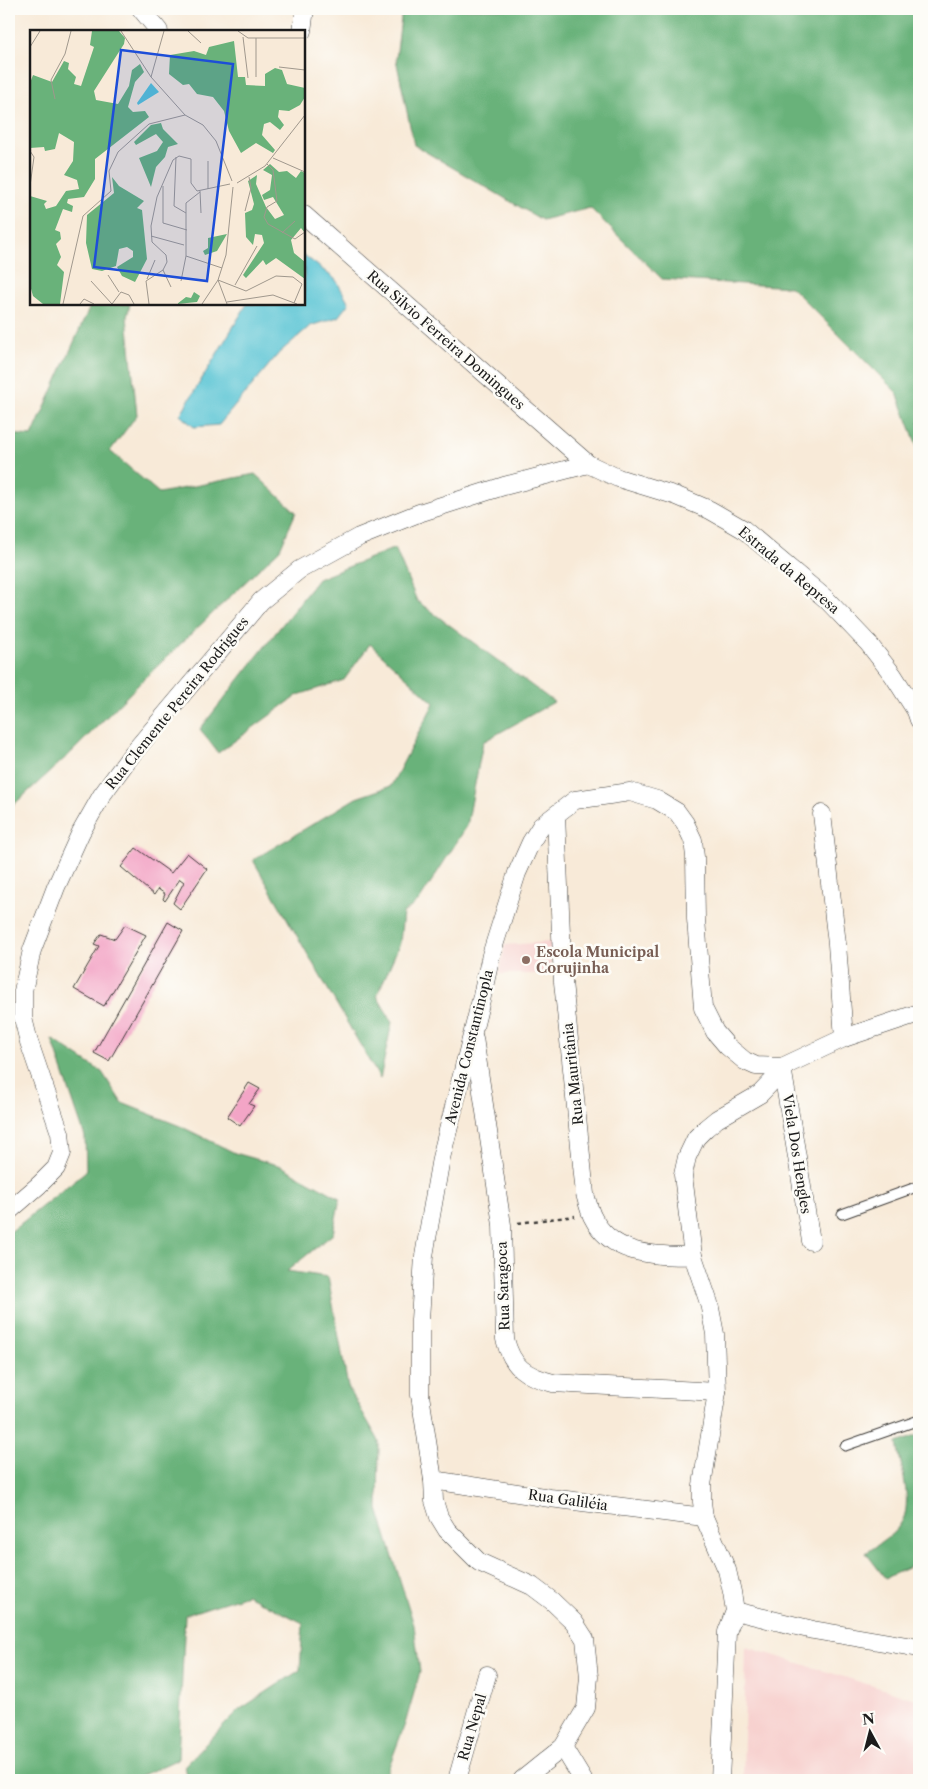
<svg xmlns="http://www.w3.org/2000/svg" width="928" height="1789" viewBox="0 0 928 1789" font-family="'Libre Caslon Text',serif">
<style>
.built{fill:#f7d0ce}
.forest{fill:#69b27a;stroke:#42674b}
.water{fill:#59c4d4;stroke:#3a7078}
.building{fill:#f3a5c6}
.lines{fill:none;stroke-linecap:round;stroke-linejoin:round}
.service-casing{stroke:#3d3b38;stroke-width:11}
.minor-casing{stroke:#3d3b38;stroke-width:19}
.path{stroke:#3d3b38;stroke-width:2.5;stroke-dasharray:4 4;stroke-linecap:butt}
.service{stroke:#fff;stroke-width:9}
.minor{stroke:#fff;stroke-width:18}
.education-dot{fill:#8d6e63;stroke:#fdfcf7;stroke-width:2}
.labels{text-anchor:middle;stroke-width:5;stroke-linejoin:round;paint-order:stroke}
.street-label{font-size:14px;fill:#1c1c1c;stroke:#fdfcf7}
.education-label{font-size:14px;font-weight:bold;fill:#785e54;stroke:#fdfcf7;text-anchor:start}
.inset-road{fill:none;stroke:#a0988d;stroke-width:1}
.view{fill:#1d4ed8;fill-opacity:0.15;stroke:#1d4ed8;stroke-width:2.5}
.inset-edge{fill:none;stroke:#1c1c1c;stroke-width:2.5}
</style>
<rect width="100%" height="100%" fill="#fdfcf7"/>
<filter id="ink" filterUnits="userSpaceOnUse"><feTurbulence type="fractalNoise" baseFrequency=".02" numOctaves="2"/><feDisplacementMap in="SourceGraphic" scale="10" xChannelSelector="R" yChannelSelector="G"/><feConvolveMatrix kernelMatrix="1 2 1 2 8 2 1 2 1" color-interpolation-filters="sRGB"/></filter>
<filter id="wash" filterUnits="userSpaceOnUse"><feTurbulence type="fractalNoise" baseFrequency=".0096" numOctaves="4" result="noise"/><feDisplacementMap in="SourceGraphic" scale="20" xChannelSelector="R" yChannelSelector="G"/><feGaussianBlur stdDeviation="1.12" result="paint"/><feColorMatrix in="noise" values="0 0 0 0 0 0 0 0 0 0 0 0 0 0 0 0 0 1.4 0 .05"/><feComposite in="paint" operator="in"/></filter>
<g filter="url(#wash)">
<rect width="100%" height="100%" fill="#f8ead8"/>
<g class="built">
<polygon points="551,942 551,974 499,974 505,945"/>
<polygon points="746,1647 919,1700 919,1780 743,1780"/>
</g>
<g class="forest">
<polygon points="402,9 919,9 919,451 897,393 791,287 662,279 590,208 542,220 414,145 396,59"/>
<polygon points="91,304 130,304 127,317 137,415 110,451 159,493 255,474 296,512 280,549 147,676 74,750 9,809 9,434 32,436"/>
<polygon points="395,548 417,601 554,702 483,742 467,826 419,901 403,913 400,943 377,996 392,1022 380,1079 253,860 356,798 391,786 434,703 370,644 344,680 298,695 218,753 200,729 318,579"/>
<polygon points="52,1039 102,1072 122,1103 180,1126 235,1153 281,1166 340,1198 333,1234 287,1271 328,1277 348,1387 379,1441 378,1509 414,1625 420,1672 405,1724 384,1780 187,1780 184,1766 239,1710 300,1670 303,1623 247,1595 185,1615 178,1759 132,1780 9,1780 9,1233 86,1171 85,1137"/>
<path d="M919,1435v128l-34,15 -19,-25c13,-9 27,-17 35,-30 13,-18 -1,-59 -4,-80z"/>
</g>
<polygon class="water" points="304,255 336,280 349,303 338,317 310,326 279,353 219,425 194,427 180,415 247,304 304,304"/>
<g id="blocks">
<g class="building">
<polygon points="136,848 171,873 187,853 207,869 180,909 173,903 184,882 180,879 165,901 163,899 165,894 158,889 154,895 121,867"/>
<polygon points="168,922 183,931 109,1061 94,1053"/>
<polygon points="125,925 146,935 104,1006 74,989 99,946 94,944 101,934 115,939"/>
<polygon points="249,1083 260,1089 249,1104 254,1106 240,1126 227,1117"/>
</g>
</g>
</g>
<g filter="url(#ink)">
<use href="#blocks" fill-opacity="0" stroke="#3d3b38" stroke-width="1"/>
<g class="lines">
<defs>
<g id="service">
<polyline points="9,11 10,9"/>
<polyline points="842,1214 919,1186"/>
<polyline points="845,1446 919,1420"/>
</g>
<g id="minor">
<polyline points="141,9 159,31"/>
<polyline points="302,31 305,9"/>
<polyline points="304,215 588,464 618,478 677,496 710,510 743,529 826,599 868,643 893,675 916,711 919,720"/>
<polyline points="822,814 837,944 844,1038"/>
<path d="M556,815l7,167 22,212c2,7 4,15 7,22 20,41 63,39 101,40"/>
<path d="M474,1038l28,187 3,114c7,28 20,37 48,44l164,9"/>
<polyline points="782,1067 811,1241"/>
<polyline points="9,1211 39,1185 56,1168 62,1153 60,1133 29,1042 23,1018 23,991 32,950 56,887 81,832 102,795 132,754 261,601 299,570 359,537 419,513 504,486 588,464"/>
<polyline points="433,1480 550,1498 704,1517"/>
<polyline points="735,1611 813,1630 919,1648"/>
<polyline points="563,1747 583,1780"/>
<polyline points="457,1780 487,1675"/>
<polyline points="522,1780 563,1747 586,1708 589,1677 585,1639 574,1622 552,1601 532,1586 479,1562 447,1530 439,1517 434,1501 433,1480 420,1395 420,1320 424,1256 441,1158 482,996 491,955 517,873 531,842 541,826 575,800 630,792 657,800 677,812 685,823 693,840 695,857 696,919 703,1008 715,1032 727,1046 745,1061 756,1066 782,1067 844,1038 919,1013"/>
<polyline points="720,1780 727,1632 735,1611 732,1592 727,1570 704,1517 702,1502 702,1485 717,1392 715,1334 709,1303 693,1256 683,1175 687,1157 696,1138 706,1128 717,1119 760,1094 783,1070"/>
</g>
</defs>
<use href="#service" class="service-casing"/>
<use href="#minor" class="minor-casing"/>
<polyline class="path" points="518,1223 575,1216"/>
<use href="#service" class="service"/>
<use href="#minor" class="minor"/>
</g>
</g>
<circle class="education-dot" cx="526" cy="960" r="5"/>
<g class="labels">
<g class="street-label">
<text transform="translate(446 340) rotate(41)" y="5">Rua Silvio Ferreira Domingues</text>
<text transform="translate(789 570) rotate(40)" y="5">Estrada da Represa</text>
<text transform="translate(177 703) rotate(-51)" y="5">Rua Clemente Pereira Rodrigues</text>
<text transform="translate(469 1047) rotate(-76)" y="5">Avenida Constantinopla</text>
<text transform="translate(573 1074) rotate(-96)" y="5">Rua Mauritânia</text>
<text transform="translate(797 1154) rotate(81)" y="5">Viela Dos Hengles</text>
<text transform="translate(503 1286) rotate(-92)" y="5">Rua Saragoca</text>
<text transform="translate(568 1500) rotate(8)" y="5">Rua Galiléia</text>
<text transform="translate(472 1727) rotate(-74)" y="5">Rua Nepal</text>
</g>
<g class="education-label">
<text x="536" y="957">Escola Municipal<tspan x="536" dy="16">Corujinha</tspan></text>
</g>
</g>
<g transform="translate(30 30)">
<rect width="275" height="275" fill="#f8ead8"/>
<path d="M62,1h27l6,7 -1,6 -30,47 2,9 22,4 11,-18 3,-16 8,-6 4,8 -9,10 -7,25 5,5 12,-1 4,6 -54,42v20l-11,18 -16,2 -1,4 6,3 -1,6 -9,-3 -8,21 5,2 1,7 -5,5 5,13 -4,8 7,7 -4,32h-17l-10,-8 -3,-11v-89l17,5 -3,3 2,5 10,-3 10,-15 13,-2 -2,-9 -13,-5 9,-14 1,-19 -15,-9 -4,16 -10,2 -1,-4 -14,1v-65l3,-8 19,7 12,-21 5,2 -1,6 8,8 -2,7 7,2 13,-39 -4,-2zM204,11l4,36h7l1,8 19,1v-12l10,-6 7,2 5,14 18,4v9l-5,8 -11,6 -10,-1 -1,7 6,8 -4,5 -10,-8 -6,2 -2,11 13,15 -2,3 -17,-10 -15,10 -12,-22 -5,-20 -11,-14 -16,-3 -8,-10 -6,1 -14,-11 1,-19 24,-4 12,4 3,-8zM131,93l2,6 15,15 -10,3 -3,10 -9,10 -5,20 -12,-29 18,-7 6,-9 -7,-8 -20,11 -2,-3 17,-17zM240,134l9,8 8,-1 9,7 5,-7 4,2v60l-4,-5 -10,12 3,13 11,9v17l-29,-21 -10,7 -3,-5 -17,18 -3,-3 21,-32 -2,-8 -7,-1 -2,11 -7,-8 -1,-24 7,-3 2,-6 -6,-23 9,-6 -1,9 10,23 9,12 9,-4 -11,-18 -9,3 -2,-5 8,-5 2,-15 -9,-5zM82,147l7,9 25,15 -7,7 5,2 5,49 -12,23 -13,-6 -5,-9 16,-10v-6l-6,-4 -8,2 -3,17 -14,5 -10,-2 -6,-26 1,-28 27,-22zM197,204l-10,17 -12,4 -2,-4 5,-3v-10zM164,262l6,4 -3,6 -20,2 9,-7 5,1z" fill="#69b27a"/>
<path d="M121,53l8,9 -21,13 -1,-2z" fill="#59c4d4"/>
<path class="inset-road" d="M91,1l30,46 34,38 18,10 13,16 16,40M158,1l13,12M208,1l10,7h57M213,7l5,41M226,8v39M0,17l10,-16M249,37l26,3M121,47l13,-46M25,69l-4,-19 14,-26 6,-23M0,121l4,6 -4,29M146,127l-2,49 12,7M243,128l32,14M237,134l6,6 4,31 -10,6 -3,10 4,7 27,15 10,-7M207,153l28,-17 40,-51M133,156v37l24,7M178,159v-28M170,161l1,22M215,181l6,-23 -2,-11M252,203l13,-12M121,206l33,9M156,226l36,12M133,240l8,17M78,245l11,17M117,249l8,-19M188,250l28,11 30,-15 17,1 9,7 -8,19M188,250l9,24M61,251l21,23M151,251l5,-25v-53l14,-11M205,255l22,-39M197,272l46,-7 24,9M33,274l20,-88 28,-25 -2,-20 9,-19 31,-28 36,-9M50,274l4,-5 10,5M82,274l9,-12 8,3 5,9M119,274l-3,-23 17,-11 4,-8 -1,-7 -14,-13 -1,-16 6,-29 16,-37 6,-4 12,3v24l6,8 33,-7M172,274l16,-24 8,-25 7,-68"/>
<path class="view" d="M91,20l112,14 -26,217 -113,-14z"/>
<rect width="275" height="275" class="inset-edge"/>
</g>
<rect width="928" height="1789" fill="none" stroke="#fdfcf7" stroke-width="30"/>
<g transform="translate(870 1732) rotate(353)" stroke="#fdfcf7" stroke-width="4" paint-order="stroke">
<path d="M0-4L9 19L0 12L-9 19Z" fill="#1c1c1c"/>
<text y="-8" font-size="14" font-weight="bold" text-anchor="middle" fill="#1c1c1c">N</text>
</g>
</svg>
